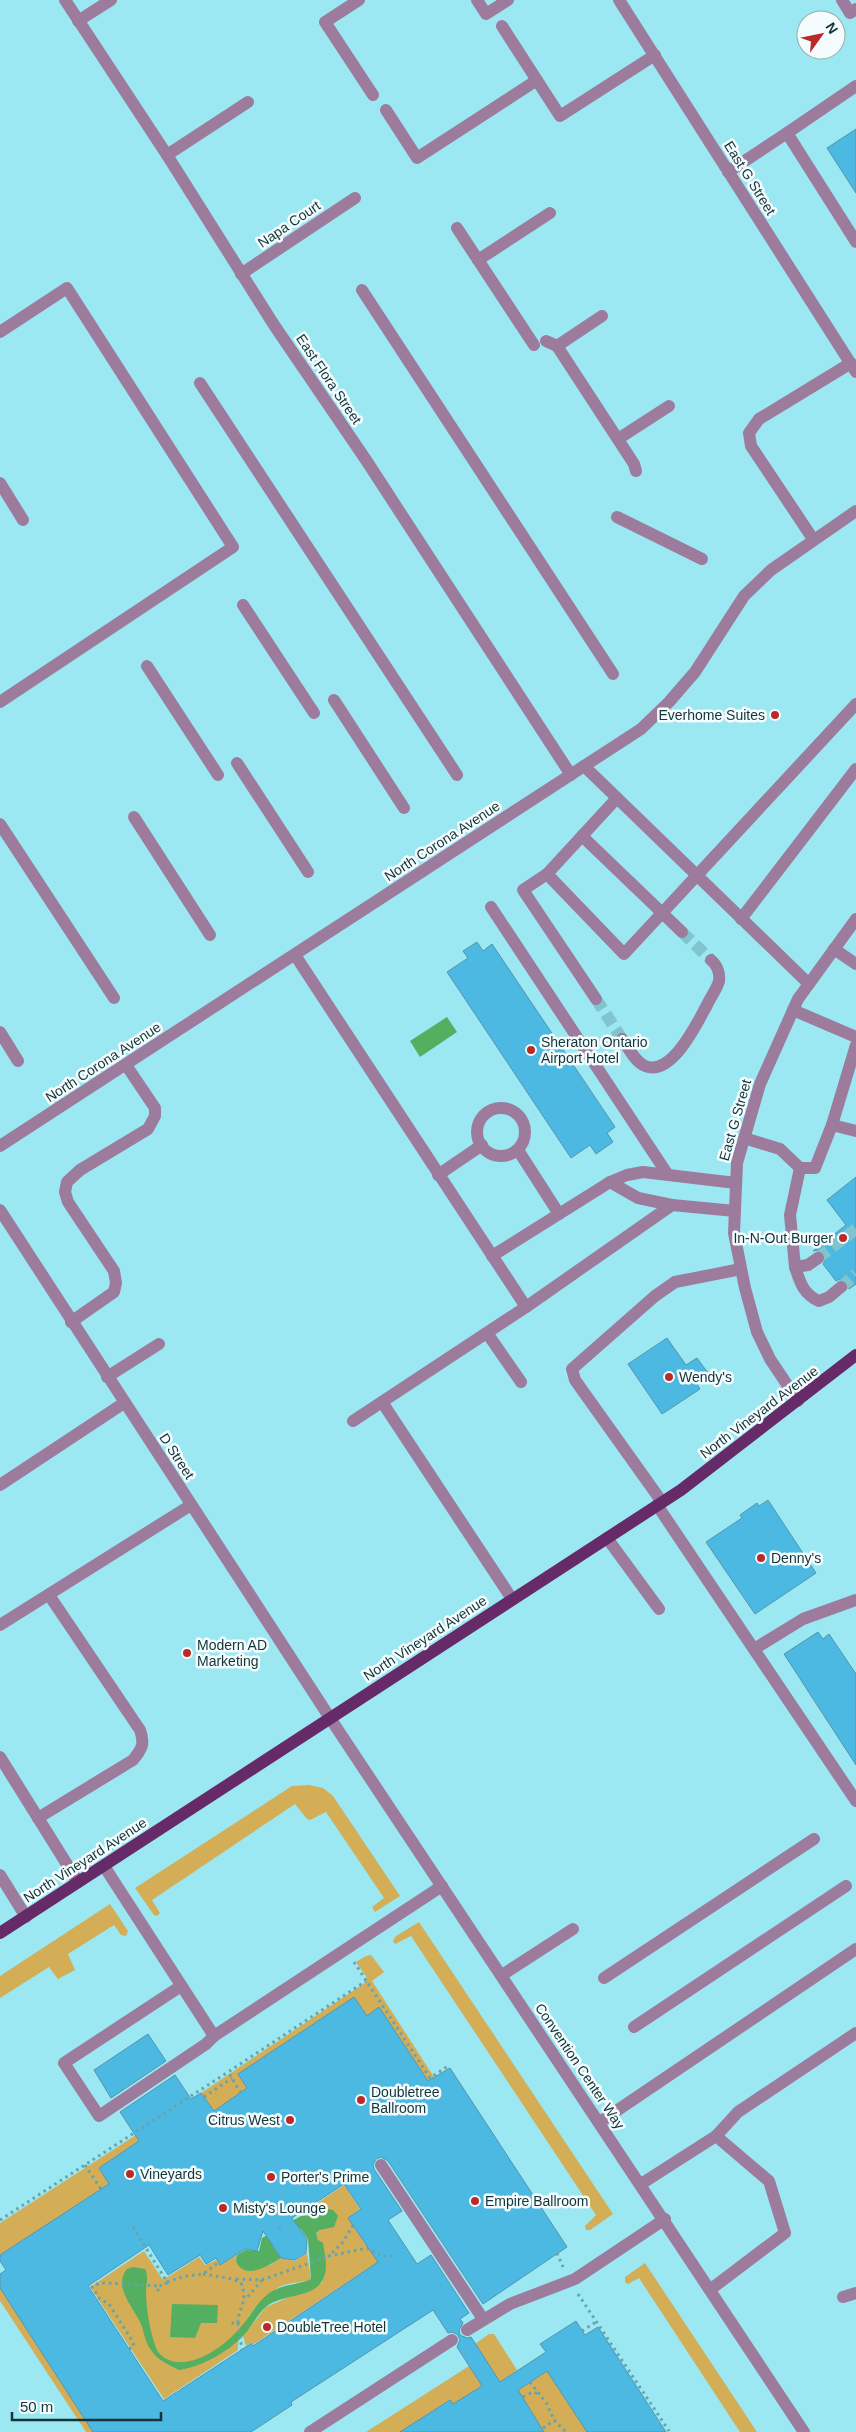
<svg xmlns="http://www.w3.org/2000/svg" width="856" height="2432" viewBox="0 0 856 2432" font-family="Helvetica,sans-serif">
<style>
.green{fill:#d3ae56}
.water{fill:#54af61}
.building{fill:#4cb9e3;stroke:#5394ae;fill-rule:evenodd}
.lines{fill:none;stroke-linecap:round;stroke-linejoin:round}
.minor-tunnel{stroke:#80c4ce;stroke-width:12;stroke-dasharray:12 6;stroke-linecap:butt}
.path{stroke:#67a3ac;stroke-width:3;stroke-dasharray:2.5 4;stroke-linecap:butt}
.minor{stroke:#9d7b9d;stroke-width:12}
.major{stroke:#672a69;stroke-width:12}
.poi-dot{fill:#ba2a29;stroke:#f4fcfd;stroke-width:2}
.labels{text-anchor:middle;stroke-width:5;stroke-linejoin:round;paint-order:stroke}
.street-label{font-size:14px;fill:#143439;stroke:#f4fcfd}
.poi-label{font-size:14px;fill:#143439;stroke:#f4fcfd;text-anchor:start}
</style>
<rect width="100%" height="100%" fill="#9be8f3"/>
<g class="green">
<polygon points="309,1785 323,1788 333,1796 400,1896 375,1912 372,1907 384,1898 326,1812 310,1820 307,1819 295,1804 152,1900 160,1913 157,1916 154,1915 135,1888 292,1786"/>
<polygon points="110,1904 128,1931 126,1936 121,1935 114,1925 68,1954 75,1970 58,1979 49,1967 0,1998 0,1976"/>
<polygon points="419,1922 613,2214 590,2230 586,2230 585,2226 596,2215 411,1936 395,1944 393,1941 396,1936"/>
<polygon points="371,1955 384,1972 372,1981 434,2077 428,2081 379,2007 367,2016 354,1997 238,2074 247,2088 214,2111 201,2093 366,1982 367,1978 356,1962 366,1956"/>
<polygon points="136,2135 139,2141 99,2168 109,2184 0,2255 0,2223"/>
<polygon points="344,2185 360,2209 348,2218 365,2244 378,2236 396,2263 376,2263 254,2344 252,2342 246,2346 243,2336 266,2307 322,2283 326,2266 316,2233 320,2230 317,2207 298,2216"/>
<path d="M144,2251l19,29 36,-23 6,8 11,-5 4,5 17,-10 -1,6 34,4 11,-7 14,3 12,-8 4,26c-9,4 -18,3 -27,6 -22,8 -48,42 -46,65l-74,49 -74,-112z"/>
<polygon points="645,2263 757,2432 740,2432 639,2278 628,2284 625,2282 625,2277"/>
<polygon points="0,2288 93,2432 86,2432 0,2301"/>
<polygon points="489,2334 494,2334 517,2370 500,2382 475,2344"/>
<polygon points="469,2366 482,2386 453,2404 449,2400 403,2432 366,2432"/>
<polygon points="547,2371 587,2432 535,2432 541,2427 518,2390"/>
</g>
<g class="water">
<polygon points="447,1017 457,1032 420,1057 410,1041"/>
<path d="M317,2207l16,3 5,6 -4,11 -14,3 -4,3 2,7 5,3c2,12 6,27 -1,38 -10,17 -39,13 -55,25 -10,8 -15,21 -24,30 -15,16 -42,31 -64,34 -10,-5 -22,-10 -28,-20 -6,-7 -7,-20 -11,-28 -8,-16 -27,-36 -13,-53l6,-2 12,2c4,8 1,14 1,22 0,18 4,40 10,57 3,8 12,13 21,14 23,2 48,-17 62,-33 11,-11 16,-25 29,-35 15,-11 28,-8 43,-15l-3,-40 -8,-11 -11,-2 -13,7 -3,14 8,11c-13,8 -37,23 -45,3l1,-6 8,-5 14,1 3,-13z"/>
<polygon points="172,2304 218,2305 217,2323 201,2323 195,2338 170,2337"/>
</g>
<g class="building">
<polygon points="856,129 856,193 827,148"/>
<polygon points="477,942 483,951 492,944 615,1127 607,1133 613,1142 596,1154 590,1145 571,1158 447,972 468,958 463,951"/>
<polygon points="856,1177 856,1284 849,1289 847,1281 840,1279 836,1281 823,1264 826,1258 824,1253 818,1250 813,1251 846,1225 827,1200"/>
<polygon points="667,1338 686,1365 697,1358 708,1373 695,1381 700,1389 662,1414 628,1364"/>
<polygon points="768,1500 816,1573 755,1614 706,1542 742,1518 740,1515 757,1503 759,1506"/>
<polygon points="818,1632 823,1639 829,1634 856,1674 856,1765 784,1654"/>
<path d="M354,1997l13,19 12,-9 49,74 22,-13 117,179 -84,57 -95,-143 -7,-4 -5,2 -3,6 1,4 28,42 -14,9 29,44 14,-9 38,58 -9,6 3,4 -4,7 1,5 7,3 4,-1 29,45 46,-30 -6,-8 36,-23 9,14 13,-8 68,105h-79l-40,-61 -29,19 26,42h-144l50,-32 3,4 29,-18 -25,-39 3,-7 -2,-5 -6,-3 -4,1 -15,-23 -142,92 1,3 -41,27h-158l-93,-144v-14l6,-4 -6,-9v-6l109,-71 -10,-16 40,-27 -19,-29 55,-37 16,24 10,-6 13,18 33,-23 -9,-14zM344,2184l17,25 -13,9 30,44 -125,84 -1,-3 -89,58 -75,-115 61,-41 19,30 32,-20 6,9 10,-6 4,7 25,-16 12,2 6,-20 18,27 14,2 11,-7 1,-14 -15,-21z"/>
<polygon points="148,2034 166,2061 111,2098 94,2070"/>
</g>
<g class="lines">
<g class="minor-tunnel">
<polyline points="682,932 711,960"/>
<polyline points="596,999 622,1039"/>
<polyline points="818,1258 856,1229"/>
<polyline points="841,1287 856,1274"/>
</g>
<g class="path">
<polyline points="354,1962 430,2078 448,2066"/>
<polyline points="241,2093 228,2072 366,1981"/>
<polyline points="204,2097 232,2078"/>
<polyline points="85,2165 101,2189"/>
<polyline points="0,2220 228,2072"/>
<polyline points="353,2225 343,2242 329,2256 367,2248 382,2256 392,2256"/>
<polyline points="279,2226 282,2230"/>
<polyline points="133,2227 167,2282 165,2285 158,2286 158,2293"/>
<polyline points="557,2253 563,2267"/>
<path d="M203,2274l30,5 8,4c8,20 -3,23 -3,40h-8"/>
<polyline points="236,2279 262,2280 245,2300"/>
<polyline points="262,2280 329,2256"/>
<polyline points="167,2282 185,2276 203,2274 219,2262"/>
<polyline points="578,2294 669,2431"/>
<polyline points="238,2323 242,2350"/>
<polyline points="582,2331 596,2322"/>
<polyline points="129,2349 134,2346 133,2342 109,2304 100,2299 92,2287 99,2283 106,2283 158,2286"/>
<polyline points="530,2382 547,2404 554,2420 566,2432"/>
<polyline points="523,2397 533,2392 539,2394"/>
<polyline points="538,2432 554,2420"/>
</g>
<g class="minor">
<polyline points="65,0 167,155 274,325 366,460 571,775"/>
<polyline points="359,0 325,22 373,95"/>
<polyline points="477,0 486,14 508,0"/>
<polyline points="619,0 856,372"/>
<polyline points="842,0 850,13 856,9"/>
<polyline points="78,21 111,0"/>
<polyline points="502,26 560,116 655,55"/>
<polyline points="856,86 787,133 856,242"/>
<polyline points="386,110 417,158 537,80"/>
<polyline points="167,155 248,102"/>
<polyline points="728,172 787,133"/>
<polyline points="457,228 534,345"/>
<polyline points="478,260 550,213"/>
<polyline points="241,274 355,198"/>
<polyline points="362,290 613,674"/>
<polyline points="0,332 67,288 233,547 0,702"/>
<polyline points="546,341 557,346 634,464 636,471"/>
<polyline points="557,346 602,316"/>
<polyline points="200,383 457,775"/>
<polyline points="618,439 669,406"/>
<polyline points="0,483 23,520"/>
<polyline points="617,517 702,559"/>
<polyline points="813,539 751,446 749,433 759,419 851,363"/>
<polyline points="243,605 314,713"/>
<polyline points="147,666 218,775"/>
<polyline points="334,700 404,808"/>
<polyline points="237,763 308,872"/>
<polyline points="584,766 809,984"/>
<polyline points="134,817 210,935"/>
<polyline points="0,824 114,998"/>
<polyline points="582,836 682,932"/>
<polyline points="547,874 624,954 856,704"/>
<polyline points="491,907 668,1175"/>
<polyline points="741,919 856,769"/>
<polyline points="834,949 856,964"/>
<polyline points="295,955 526,1307"/>
<polyline points="596,999 523,890 547,874 617,798"/>
<polyline points="793,1010 856,1037"/>
<polyline points="0,1032 18,1061"/>
<path d="M622,1039c6,8 13,23 23,27 27,11 52,-43 62,-61 3,-7 10,-16 12,-24 1,-8 -2,-16 -8,-21"/>
<polyline points="856,1045 832,1125 856,1131"/>
<circle cx="501" cy="1132" r="24"/>
<polyline points="744,1138 780,1149 800,1168 815,1168 832,1125"/>
<polyline points="0,1146 641,729 669,702 695,672 744,596 771,570 856,511"/>
<polyline points="518,1150 559,1214"/>
<polyline points="800,1168 790,1215 795,1267 808,1265 818,1258"/>
<polyline points="438,1175 482,1145"/>
<polyline points="610,1182 638,1198 672,1205 735,1211"/>
<polyline points="0,1210 330,1718 804,2432"/>
<polyline points="492,1256 610,1182 627,1175 643,1172 736,1183"/>
<path d="M795,1267c5,15 8,27 24,34l10,-4 12,-10"/>
<polyline points="71,1322 114,1292 116,1283 114,1271 68,1202 65,1192 67,1182 80,1170 148,1129 155,1116 155,1108 126,1065"/>
<polyline points="487,1333 521,1382"/>
<polyline points="107,1377 159,1344"/>
<polyline points="798,1401 770,1359 757,1332 745,1288 734,1233 737,1163 760,1084 798,999 856,919"/>
<polyline points="382,1402 512,1599"/>
<polyline points="353,1421 526,1307 672,1205"/>
<polyline points="0,1485 124,1403"/>
<polyline points="662,1502 575,1380 572,1369 655,1296 675,1282 741,1269"/>
<polyline points="657,1505 856,1801"/>
<polyline points="607,1538 659,1609"/>
<polyline points="0,1625 191,1505"/>
<polyline points="754,1649 803,1619 856,1600"/>
<polyline points="0,1757 78,1882"/>
<path d="M38,1818l95,-58c9,-11 12,-16 7,-30l-91,-135"/>
<polyline points="104,1866 214,2036 442,1886"/>
<polyline points="0,1875 26,1917"/>
<polyline points="502,1975 573,1929"/>
<polyline points="604,1978 814,1839"/>
<polyline points="181,1986 64,2063 99,2116 206,2044 214,2036"/>
<polyline points="634,2027 846,1886"/>
<polyline points="600,2122 856,1949"/>
<polyline points="716,2136 738,2112 856,2033"/>
<polyline points="381,2165 483,2319"/>
<polyline points="641,2184 716,2136 769,2181 785,2233 711,2289"/>
<polyline points="843,2297 856,2293"/>
<polyline points="467,2330 510,2304 575,2279 665,2219"/>
<polyline points="310,2432 452,2340"/>
</g>
<polyline class="major" points="0,1933 681,1490 856,1355"/>
</g>
<g class="poi-dot">
<circle cx="775" cy="715" r="5"/>
<circle cx="531" cy="1050" r="5"/>
<circle cx="843" cy="1238" r="5"/>
<circle cx="669" cy="1377" r="5"/>
<circle cx="761" cy="1558" r="5"/>
<circle cx="187" cy="1653" r="5"/>
<circle cx="361" cy="2100" r="5"/>
<circle cx="290" cy="2120" r="5"/>
<circle cx="130" cy="2174" r="5"/>
<circle cx="271" cy="2177" r="5"/>
<circle cx="475" cy="2201" r="5"/>
<circle cx="223" cy="2208" r="5"/>
<circle cx="267" cy="2327" r="5"/>
</g>
<g class="labels">
<g class="street-label">
<text transform="translate(750 178) rotate(58)" y="5">East G Street</text>
<text transform="translate(289 224) rotate(-34)" y="5">Napa Court</text>
<text transform="translate(329 379) rotate(56)" y="5">East Flora Street</text>
<text transform="translate(442 841) rotate(-33)" y="5">North Corona Avenue</text>
<text transform="translate(103 1062) rotate(-33)" y="5">North Corona Avenue</text>
<text transform="translate(735 1120) rotate(-74)" y="5">East G Street</text>
<text transform="translate(759 1412) rotate(-37)" y="5">North Vineyard Avenue</text>
<text transform="translate(177 1456) rotate(57)" y="5">D Street</text>
<text transform="translate(425 1638) rotate(-33)" y="5">North Vineyard Avenue</text>
<text transform="translate(85 1860) rotate(-33)" y="5">North Vineyard Avenue</text>
<text transform="translate(580 2066) rotate(56)" y="5">Convention Center Way</text>
</g>
<g class="poi-label">
<text x="765" y="720" text-anchor="end">Everhome Suites</text>
<text x="541" y="1047">Sheraton Ontario<tspan x="541" dy="16">Airport Hotel</tspan></text>
<text x="833" y="1243" text-anchor="end">In-N-Out Burger</text>
<text x="679" y="1382">Wendy's</text>
<text x="771" y="1563">Denny's</text>
<text x="197" y="1650">Modern AD<tspan x="197" dy="16">Marketing</tspan></text>
<text x="371" y="2097">Doubletree<tspan x="371" dy="16">Ballroom</tspan></text>
<text x="280" y="2125" text-anchor="end">Citrus West</text>
<text x="140" y="2179">Vineyards</text>
<text x="281" y="2182">Porter's Prime</text>
<text x="485" y="2206">Empire Ballroom</text>
<text x="233" y="2213">Misty's Lounge</text>
<text x="277" y="2332">DoubleTree Hotel</text>
</g>
</g>
<g transform="translate(821 35) rotate(57)"><circle r="24" fill="#f4fcfd" stroke="#9aacaf"/>
<path d="M0-4L9 19L0 12L-9 19Z" fill="#ba2a29"/>
<text y="-8" font-size="14" font-weight="bold" text-anchor="middle" fill="#143439">N</text>
</g>
<path d="M12 2412v8h149v-8" fill="none" stroke="#143439" stroke-width="2.5"/>
<text x="20" y="2412" font-size="15" fill="#143439" stroke="#f4fcfd" stroke-width="4" paint-order="stroke">50 m</text>
</svg>
